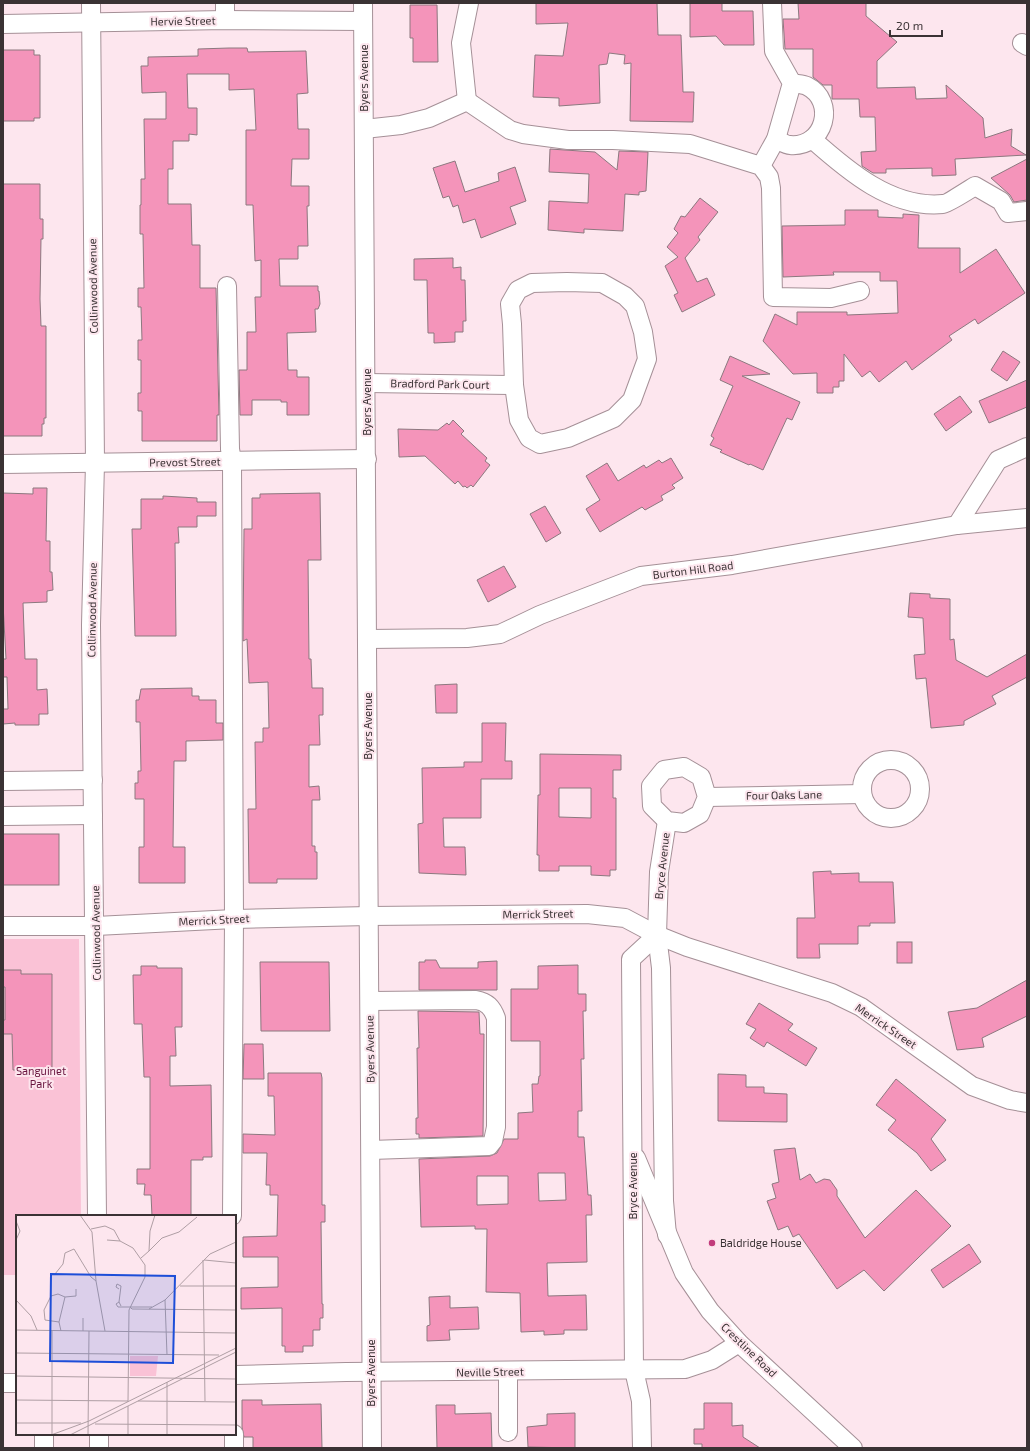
<svg xmlns="http://www.w3.org/2000/svg" width="1030" height="1451" viewBox="0 0 1030 1451" font-family="'Exo 2',sans-serif">
<style>
.green{fill:#fac2d6}
.building{fill:#f494ba;stroke:#8c787f;fill-rule:evenodd}
.lines{fill:none;stroke-linecap:round;stroke-linejoin:round}
.minor-casing{stroke:#a59097;stroke-width:20}
.minor{stroke:#fff;stroke-width:18}
.poi-dot{fill:#c23b7b;stroke:#fde6ee;stroke-width:1.5}
.labels{text-anchor:middle;stroke-width:4;stroke-linejoin:round;paint-order:stroke}
.street-label{font-size:11px;fill:#3a3234;stroke:#fde6ee}
.park-label{font-size:11px;fill:#69153f;stroke:#fde6ee}
.poi-label{font-size:11px;fill:#3a3234;stroke:#fde6ee;text-anchor:start}
.inset-road{fill:none;stroke:#af9ea4;stroke-width:1}
.view{fill:#1d4ed8;fill-opacity:0.15;stroke:#1d4ed8;stroke-width:2}
.inset-edge{fill:none;stroke:#3a3234;stroke-width:2}
</style>
<rect width="100%" height="100%" fill="#fde6ee"/>
<polygon class="green" points="3,939 79,939 81,1216 17,1216 17,1275 3,1275"/>
<g class="building">
<polygon points="536,3 657,3 658,35 681,35 683,92 694,92 693,122 630,121 631,63 624,64 625,55 609,53 607,64 599,65 600,103 559,106 559,98 533,97 535,55 563,56 568,23 536,24"/>
<polygon points="690,3 722,3 722,11 753,11 754,45 724,45 716,36 690,37"/>
<polygon points="798,3 866,3 866,16 897,42 877,61 877,88 915,87 916,99 947,98 946,85 983,118 985,138 1012,129 1011,146 1026,155 955,159 956,175 932,176 932,168 886,169 886,173 873,173 862,166 861,152 876,151 875,117 860,117 859,99 832,99 832,85 823,85 813,77 813,49 785,49 783,19 799,19"/>
<polygon points="410,5 437,5 438,62 413,62 413,38 410,38"/>
<polygon points="229,48 247,48 248,52 306,51 308,93 297,94 298,129 309,129 309,159 292,159 291,186 309,186 309,206 307,206 308,246 298,246 298,259 279,259 280,286 318,286 318,291 319,291 320,304 318,309 315,309 316,332 287,333 288,370 297,370 297,377 309,377 309,415 287,415 287,402 281,402 281,400 252,400 252,415 240,415 239,370 247,370 247,332 256,332 255,297 261,297 261,260 255,261 253,205 246,205 246,130 256,130 254,89 229,90 229,74 187,74 188,108 197,108 197,135 189,134 189,141 173,141 173,169 168,169 168,204 191,204 192,245 200,245 200,288 216,288 219,415 217,415 217,441 142,441 142,411 138,411 138,393 141,393 141,360 138,360 138,340 142,340 141,307 138,307 138,288 144,288 143,234 140,234 140,205 141,205 141,179 145,179 144,119 166,119 166,92 142,93 141,66 148,66 148,57 198,56 198,49"/>
<polygon points="3,50 34,50 34,55 40,55 40,118 34,118 34,121 3,121"/>
<polygon points="550,149 595,152 617,170 619,151 648,152 646,191 639,192 639,195 625,194 623,231 584,229 584,233 548,230 549,201 588,203 589,174 549,172"/>
<polygon points="1027,159 1027,200 1014,202 1010,195 991,178"/>
<polygon points="455,161 465,192 499,181 498,173 515,167 526,201 510,207 516,224 481,238 475,219 463,223 458,205 453,207 449,196 443,198 433,168"/>
<polygon points="3,184 40,184 40,219 43,219 43,239 41,239 40,299 41,326 46,326 46,418 44,418 44,424 42,424 42,436 3,436"/>
<polygon points="700,198 718,212 698,237 700,240 685,258 697,282 707,278 715,295 682,312 674,295 678,293 665,266 678,257 667,247 678,233 674,229 681,216 685,217"/>
<polygon points="845,210 878,210 878,217 903,218 903,214 919,215 918,248 960,248 960,273 996,249 1025,293 978,324 975,319 949,336 952,340 912,370 906,361 879,382 870,371 862,377 844,354 844,381 839,381 839,387 833,387 833,393 817,393 817,373 793,374 763,341 775,314 797,325 797,312 847,312 847,315 898,313 897,281 880,281 880,272 833,272 834,275 783,277 782,226 845,225"/>
<polygon points="453,258 453,268 461,267 461,280 465,280 466,321 463,321 463,332 455,332 455,342 434,343 434,333 428,333 427,280 414,280 414,259"/>
<polygon points="1003,351 1020,362 1007,381 991,370"/>
<polygon points="730,356 770,374 742,376 800,402 792,420 787,418 763,470 750,464 749,465 720,452 722,450 710,445 714,438 711,436 733,386 720,380"/>
<polygon points="1027,380 1027,407 989,423 979,401"/>
<polygon points="960,396 972,412 946,431 934,414"/>
<polygon points="453,420 464,431 461,434 487,458 485,461 490,465 473,487 471,485 467,488 465,486 463,487 458,481 455,484 425,456 399,457 398,429 438,430 447,423 449,425"/>
<polygon points="671,458 683,478 672,485 675,488 661,496 663,500 645,510 642,507 600,532 586,509 600,500 586,476 607,463 618,481 644,465 646,468 659,460 662,463"/>
<polygon points="33,488 47,488 46,541 50,541 50,572 52,572 53,590 47,591 47,602 23,603 25,659 37,659 37,690 47,689 48,714 39,714 39,725 15,725 15,723 3,724 3,709 8,709 7,677 3,677 3,659 6,659 3,604 3,493 33,494"/>
<polygon points="320,493 321,560 308,560 309,659 311,659 312,688 323,688 323,715 319,715 320,745 309,745 309,787 319,786 320,800 312,800 312,846 315,846 315,852 317,852 317,879 277,879 277,883 249,883 248,809 256,809 255,742 263,742 263,728 269,728 268,682 249,683 247,639 243,641 244,529 252,529 252,498 260,498 260,494"/>
<polygon points="163,496 197,498 197,502 216,502 216,516 197,516 197,527 178,527 179,543 175,543 176,636 135,636 132,529 141,529 141,499 163,499"/>
<polygon points="545,506 561,533 546,542 530,514"/>
<polygon points="504,566 516,587 488,602 477,580"/>
<polygon points="910,593 930,594 930,598 950,599 950,640 954,639 956,660 987,677 1027,654 1027,677 992,696 996,704 964,721 964,725 931,728 926,678 916,679 914,655 925,654 923,618 908,617"/>
<polygon points="457,684 457,713 436,713 435,685"/>
<polygon points="192,688 192,696 199,696 199,700 216,700 216,723 223,723 223,740 186,741 186,761 174,761 173,847 185,847 185,883 139,883 139,847 144,847 144,799 135,799 135,783 138,783 138,771 141,771 140,722 136,722 136,700 139,700 141,689"/>
<polygon points="482,723 506,723 505,761 512,761 512,779 481,779 481,818 443,818 444,847 465,847 466,875 419,873 418,824 423,823 422,768 464,767 464,762 482,762"/>
<path d="M540,754l81,1v15h-8v28h3v72h-6v6l-19,-1v-9h-32v5h-20v-16h-2l1,-60h2zM559,788h32v30l-32,-1z"/>
<rect x="3" y="834" width="56" height="51"/>
<polygon points="831,871 831,874 859,873 859,882 893,882 895,923 870,923 870,926 858,926 858,944 819,944 820,958 797,958 797,918 815,918 813,872"/>
<rect x="897" y="942" width="15" height="21"/>
<polygon points="425,960 436,960 440,968 478,968 478,962 497,961 497,990 419,990 419,962 425,962"/>
<polygon points="260,962 329,962 330,1031 261,1031"/>
<path d="M578,965v29h8v17h-3l1,48h-3l1,52h-4v26h6l4,58h3l1,20h-6l1,47 -40,1 1,33 38,-1 1,35h-23v4l-20,1v-4l-23,1 -1,-39 -34,-1 1,-63h-12v-3l-54,1 -2,-68 71,-3 7,-3 7,-14h14v-26l15,-1 -1,-28h6l1,-8h1v-35h-29v-52h27v-23zM538,1173h27l1,27 -27,1zM477,1176h31v28l-31,1z"/>
<polygon points="141,966 157,966 157,968 182,968 182,1027 175,1027 176,1056 170,1056 170,1086 211,1085 212,1157 203,1157 203,1160 191,1160 191,1216 152,1216 151,1195 144,1195 145,1184 137,1184 137,1169 150,1169 150,1077 144,1077 142,1024 134,1024 133,975 141,975"/>
<polygon points="3,970 21,970 21,974 52,974 52,1068 46,1068 47,1076 27,1076 27,1070 13,1070 12,1034 3,1034 3,1020 5,1020 5,987 3,987"/>
<polygon points="1027,980 1027,1016 982,1038 984,1047 957,1050 948,1012 977,1008"/>
<polygon points="759,1003 793,1024 788,1030 817,1048 806,1066 767,1042 764,1047 750,1038 756,1029 746,1024"/>
<polygon points="418,1011 479,1012 480,1034 484,1034 483,1136 419,1138 419,1134 416,1134 416,1118 418,1118 417,1048 419,1048"/>
<polygon points="244,1044 263,1044 264,1079 243,1079"/>
<polygon points="268,1073 321,1073 322,1078 322,1205 325,1205 325,1222 321,1222 322,1304 323,1304 323,1318 320,1318 320,1330 313,1330 313,1346 303,1346 303,1352 285,1352 285,1346 282,1346 282,1308 241,1309 241,1288 278,1287 278,1257 243,1257 243,1237 277,1236 278,1195 270,1195 270,1185 266,1185 267,1153 243,1153 243,1134 275,1135 274,1096 268,1096"/>
<polygon points="718,1074 746,1075 746,1087 764,1087 764,1093 787,1094 787,1122 718,1121"/>
<polygon points="896,1079 946,1120 931,1139 946,1160 931,1171 917,1153 888,1130 896,1120 876,1105"/>
<polygon points="795,1148 800,1180 810,1174 816,1183 824,1179 830,1180 837,1190 837,1196 865,1238 916,1190 951,1226 884,1291 864,1270 837,1289 799,1234 793,1237 788,1226 778,1230 767,1201 776,1198 772,1184 779,1182 774,1150"/>
<polygon points="969,1244 981,1262 943,1288 931,1270"/>
<polygon points="450,1296 450,1308 478,1307 479,1329 449,1330 450,1340 427,1341 427,1326 430,1325 429,1297"/>
<polygon points="242,1400 262,1400 262,1405 321,1404 322,1448 253,1448 253,1437 244,1437 242,1427"/>
<polygon points="704,1403 732,1403 732,1426 743,1425 743,1437 760,1448 702,1448 702,1444 694,1444 694,1429 704,1429"/>
<polygon points="436,1405 455,1405 455,1414 491,1413 492,1448 437,1448"/>
<polygon points="575,1413 575,1448 528,1447 527,1427 547,1425 547,1414"/>
</g>
<g class="lines">
<defs>
<g id="minor">
<polyline points="91,3 95,463 91,625 97,1216"/>
<polyline points="363,3 372,1448"/>
<polyline points="225,20 225,3"/>
<polyline points="3,24 225,20 363,21"/>
<polyline points="1022,43 1027,46"/>
<polyline points="467,101 461,43 469,3"/>
<polyline points="364,129 401,125 429,118 467,101 510,130 523,134 568,140 613,140 690,144 761,166 769,177 771,188 773,297 831,298 860,291"/>
<path d="M776,139c4,2 10,6 14,6 35,3 47,-44 17,-59 -4,-2 -11,-2 -15,-3"/>
<path d="M812,139c36,32 80,70 131,65 4,0 27,-15 32,-18l26,15 7,12 19,-2"/>
<polyline points="761,166 776,139 792,83 774,51 772,3"/>
<polygon points="567,282 602,283 625,296 635,306 643,332 647,359 632,400 614,418 568,438 540,444 529,438 519,420 514,385 512,324 510,304 518,290 532,283"/>
<polyline points="227,286 230,449 232,461 234,919 232,1216"/>
<polyline points="367,383 514,385"/>
<polyline points="3,464 367,459"/>
<polyline points="957,525 998,460 1027,447"/>
<polyline points="367,639 467,638 500,634 540,615 641,576 732,565 957,525 1027,518"/>
<circle cx="891" cy="789" r="29"/>
<polygon points="684,767 701,777 707,797 700,814 684,823 667,821 652,806 651,786 664,770"/>
<polyline points="3,781 93,780"/>
<polyline points="707,797 862,794"/>
<polyline points="3,816 93,815"/>
<polyline points="667,821 659,872 657,935 661,968 664,1201 667,1235"/>
<polyline points="3,926 96,926 234,919 369,916 587,914 625,918 657,935 687,947 832,993 861,1007 972,1086 1010,1100 1027,1103"/>
<path d="M370,1001l106,-1c11,2 16,7 20,18v109l-3,14 -4,5 -118,4"/>
<polyline points="636,1158 684,1273 710,1311 739,1343 853,1448"/>
<polyline points="235,1375 346,1372 685,1369 712,1360 739,1343"/>
<polyline points="3,1383 17,1383"/>
<polyline points="508,1432 508,1371"/>
<polyline points="44,1434 44,1448"/>
<polyline points="99,1434 99,1448"/>
<polyline points="234,1434 234,1448"/>
<polyline points="642,1448 641,1401 634,1370 631,959 657,935"/>
</g>
</defs>
<use href="#minor" class="minor-casing"/>
<use href="#minor" class="minor"/>
</g>
<circle class="poi-dot" cx="712" cy="1243" r="4"/>
<g class="labels">
<g class="street-label">
<text transform="translate(183 21) rotate(-1)" y="4">Hervie Street</text>
<text transform="translate(364 78) rotate(-90)" y="4">Byers Avenue</text>
<text transform="translate(93 286) rotate(-91)" y="4">Collinwood Avenue</text>
<text transform="translate(440 384) rotate(1)" y="4">Bradford Park Court</text>
<text transform="translate(367 402) rotate(-90)" y="4">Byers Avenue</text>
<text transform="translate(185 462) rotate(-1)" y="4">Prevost Street</text>
<text transform="translate(693 570) rotate(-7)" y="4">Burton Hill Road</text>
<text transform="translate(92 610) rotate(-89)" y="4">Collinwood Avenue</text>
<text transform="translate(368 726) rotate(-90)" y="4">Byers Avenue</text>
<text transform="translate(784 795) rotate(-1)" y="4">Four Oaks Lane</text>
<text transform="translate(662 866) rotate(-84)" y="4">Bryce Avenue</text>
<text transform="translate(538 914) rotate(-1)" y="4">Merrick Street</text>
<text transform="translate(214 920) rotate(-3)" y="4">Merrick Street</text>
<text transform="translate(96 933) rotate(-91)" y="4">Collinwood Avenue</text>
<text transform="translate(886 1026) rotate(34)" y="4">Merrick Street</text>
<text transform="translate(370 1049) rotate(-91)" y="4">Byers Avenue</text>
<text transform="translate(633 1186) rotate(-90)" y="4">Bryce Avenue</text>
<text transform="translate(749 1350) rotate(44)" y="4">Crestline Road</text>
<text transform="translate(490 1372) rotate(-1)" y="4">Neville Street</text>
<text transform="translate(371 1373) rotate(-90)" y="4">Byers Avenue</text>
</g>
<g class="park-label">
<text x="41" y="1075">Sanguinet<tspan x="41" dy="13">Park</tspan></text>
</g>
<g class="poi-label">
<text x="720" y="1247">Baldridge House</text>
</g>
</g>
<g transform="translate(16 1215)">
<rect width="220" height="220" fill="#fde6ee"/>
<path d="M114,141h28l-2,20h-26z" fill="#fac2d6"/>
<path class="inset-road" d="M64,0l12,17 4,49 9,50M0,6l4,10 -4,9M75,14l14,-3 9,4 6,11 13,7 12,17v12l-16,33 -1,92M91,25l13,1M133,36l13,-13 17,-6 18,-15M125,43l8,-7 1,-20 5,-16M187,45l2,141M188,45l32,3M39,59l8,-10 2,-11 9,-4 17,28 5,4M164,71h56M103,74l-3,-2 1,-3 4,2 -2,16M0,85l15,16 6,14M149,85l2,55M105,91l-2,-4 -3,2 2,3h34M114,92l2,2 104,1M133,94l16,-9 45,-46 26,-12M43,107l-14,-2 -1,-10 7,-14 7,-2 7,3M0,115l220,3M45,116l-2,-9 6,-25 11,-1v-7M67,116v-13M0,138l203,2M0,161l220,3M0,185l112,1M122,186l98,1M0,208h65M79,209l141,1M36,219v-104M35,220l38,-14 147,-73M54,220l166,-83M72,220l1,-104M112,220v-29M151,220v-53"/>
<path class="view" d="M35,59l124,2 -2,87 -123,-2z"/>
<rect width="220" height="220" class="inset-edge"/>
</g>
<rect width="1030" height="1451" fill="none" stroke="#3a3234" stroke-width="8"/>
<path d="M890 30v6h52v-6" fill="none" stroke="#3a3234" stroke-width="2"/>
<text x="896" y="30" font-size="12" fill="#3a3234" stroke="#fde6ee" stroke-width="3" paint-order="stroke">20 m</text>
</svg>
